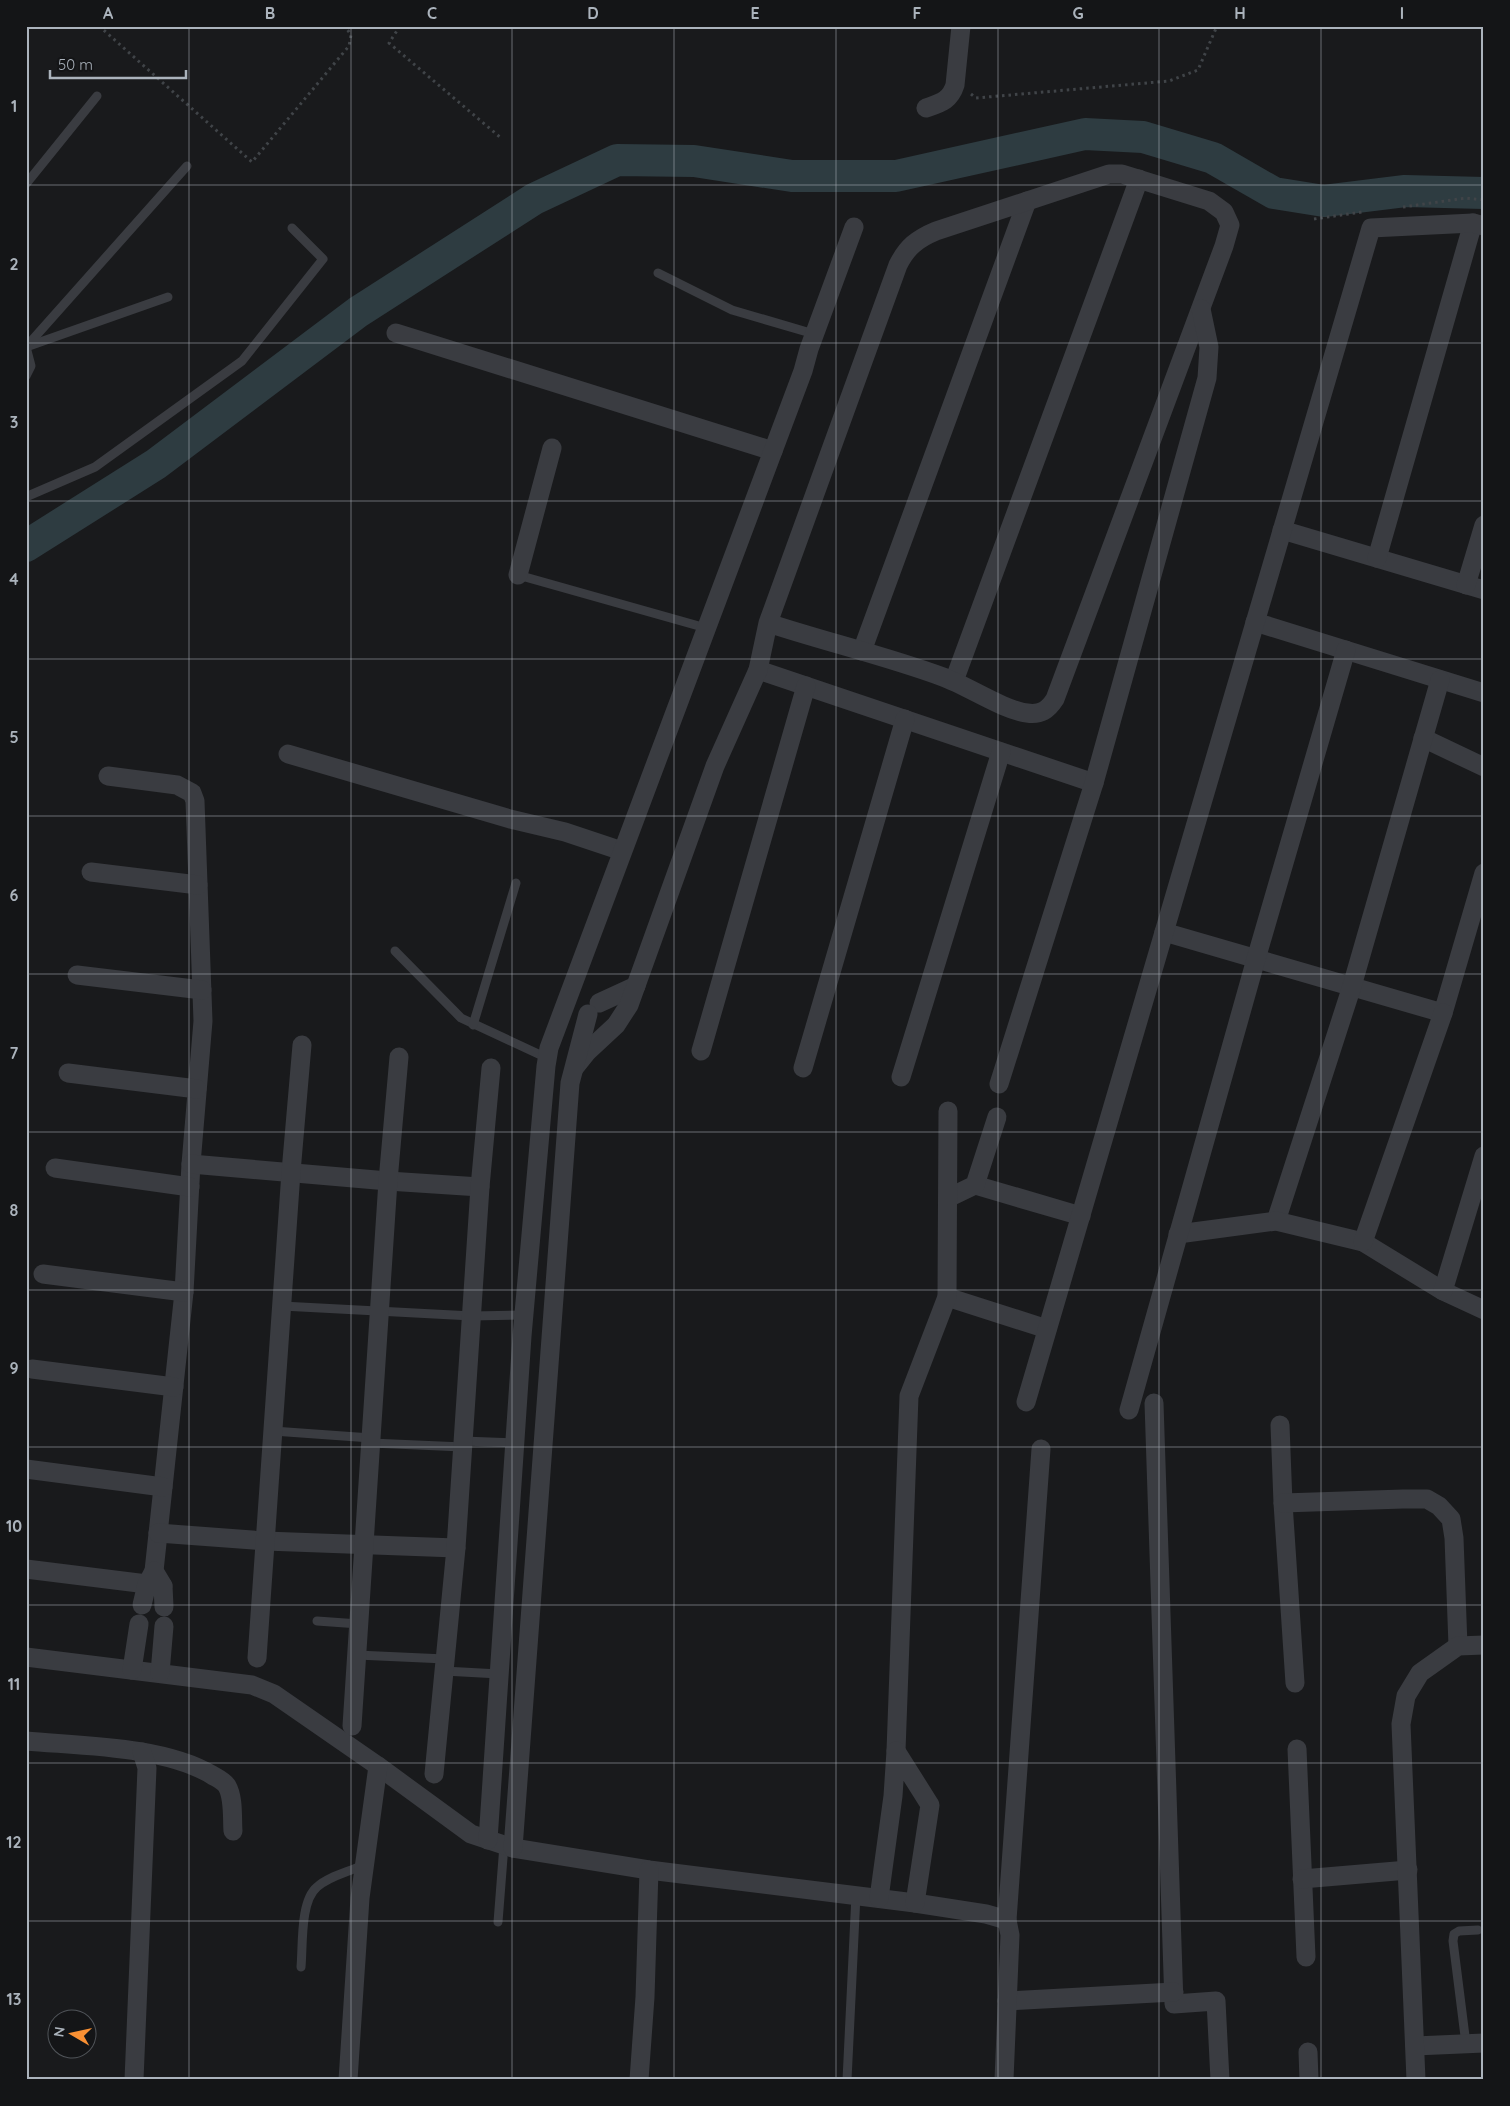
<svg xmlns="http://www.w3.org/2000/svg" width="1510" height="2106" viewBox="0 0 1510 2106" font-family="Quicksand,sans-serif">
<style>
.lines{fill:none;stroke-linecap:round;stroke-linejoin:round}
.river{stroke:#2e3c41;stroke-width:32}
.path{stroke:#404448;stroke-width:3;stroke-dasharray:2.5 4;stroke-linecap:butt}
.service{stroke:#3a3c41;stroke-width:9}
.minor{stroke:#3a3c41;stroke-width:19}
.grid{fill:none;stroke:#abb3bc;stroke-width:1;stroke-opacity:0.55}
.neatline{fill:none;stroke:#abb3bc;stroke-width:2}
.grid-label{font-size:16px;text-anchor:middle;font-weight:bold;fill:#abb3bc}
</style>
<rect width="100%" height="100%" fill="#191a1c"/>
<g class="lines">
<polyline class="river" points="26,546 156,464 358,312 534,199 617,160 694,161 792,176 896,176 1085,134 1143,137 1213,158 1274,193 1324,201 1405,191 1484,193"/>
<g class="path">
<polyline points="99,26 252,162 349,46 351,35 345,26"/>
<polyline points="400,26 389,43 501,138"/>
<polyline points="971,94 976,98 1169,81 1198,70 1217,26"/>
<polyline points="1403,207 1466,198 1484,200"/>
<polyline points="1314,219 1362,212"/>
</g>
<g class="service">
<polyline points="26,184 97,96"/>
<polyline points="658,273 732,310 814,334"/>
<polyline points="29,346 168,297"/>
<polyline points="26,347 187,166"/>
<polyline points="26,347 31,366 26,376"/>
<polyline points="26,494 28,496 95,467 242,361 323,259 292,228"/>
<polyline points="518,575 706,628"/>
<polyline points="395,951 461,1018 547,1058"/>
<polyline points="473,1025 516,883"/>
<polyline points="282,1306 472,1316 524,1315"/>
<polyline points="273,1431 371,1438"/>
<polyline points="463,1441 515,1443"/>
<polyline points="371,1443 463,1447"/>
<polyline points="317,1621 359,1624"/>
<polyline points="357,1655 445,1659"/>
<polyline points="444,1671 499,1674"/>
<polyline points="498,1922 504,1845"/>
<path d="M301,1967c2,-22 -1,-66 16,-80 12,-11 32,-15 46,-22"/>
<polyline points="1466,2044 1453,1941 1454,1934 1459,1931 1478,1930"/>
<polyline points="847,2080 856,1895"/>
</g>
<g class="minor">
<path d="M926,108c14,-5 24,-7 29,-23l6,-59"/>
<polyline points="396,333 773,451"/>
<polyline points="1282,530 1484,590"/>
<polyline points="1377,558 1473,223"/>
<polyline points="518,575 552,448"/>
<polyline points="1466,585 1484,525"/>
<polyline points="1255,622 1484,693"/>
<polyline points="862,651 1027,201"/>
<polyline points="758,670 1094,783"/>
<polyline points="954,681 1139,179"/>
<polyline points="1423,738 1484,767"/>
<polyline points="288,754 510,819 565,832 622,851"/>
<polyline points="108,776 177,785 192,793 195,801 203,1021 191,1164 184,1292 154,1571"/>
<polyline points="91,872 198,885"/>
<polyline points="1164,932 1443,1013 1484,873"/>
<polyline points="77,975 202,990"/>
<polyline points="599,1003 636,986"/>
<polyline points="701,1051 806,686"/>
<path d="M575,1067l12,-15 29,-27 13,-20 86,-239 43,-96 10,-47 130,-358c9,-18 19,-26 38,-34l173,-57h13l87,27 15,11 6,13 -6,21 -169,453c-7,11 -14,16 -28,14 -24,-3 -59,-27 -84,-36 -57,-21 -117,-35 -175,-54"/>
<polyline points="803,1068 905,719"/>
<polyline points="68,1073 197,1089"/>
<polyline points="901,1077 1001,752"/>
<polyline points="999,1084 1094,783 1207,378 1209,347 1201,309"/>
<polyline points="191,1164 388,1181 480,1187"/>
<polyline points="55,1168 190,1187"/>
<polyline points="975,1185 1081,1216"/>
<polyline points="948,1198 975,1185 997,1117"/>
<polyline points="1276,1221 1352,986 1440,680"/>
<polyline points="1178,1234 1276,1221 1363,1242 1443,1291 1484,1310"/>
<polyline points="1363,1242 1443,1013"/>
<polyline points="43,1274 184,1292"/>
<polyline points="1443,1291 1484,1156"/>
<polyline points="947,1297 1047,1329"/>
<polyline points="32,1369 174,1387"/>
<polyline points="1026,1402 1371,228 1473,223 1484,226"/>
<polyline points="1154,1403 1174,2004 1216,2001 1220,2080"/>
<polyline points="1129,1410 1256,959 1346,650"/>
<polyline points="1280,1425 1283,1503 1295,1683"/>
<polyline points="26,1469 163,1487"/>
<polyline points="1283,1503 1403,1499 1427,1499 1439,1506 1451,1519 1454,1538 1458,1646"/>
<polyline points="158,1533 265,1541 456,1548"/>
<polyline points="26,1569 163,1586"/>
<polyline points="142,1605 147,1584 154,1571 163,1586 164,1607"/>
<polyline points="26,1657 252,1685 274,1694 378,1766 471,1834 513,1848 649,1870 915,1903 986,1914 1007,1920"/>
<polyline points="257,1658 291,1172 302,1045"/>
<polyline points="132,1670 139,1624"/>
<polyline points="160,1673 164,1626"/>
<polyline points="352,1726 388,1181 399,1057"/>
<path d="M26,1741c56,5 138,5 186,34 5,3 12,6 15,11 7,12 5,33 6,45"/>
<polyline points="1297,1749 1306,1957"/>
<polyline points="896,1751 909,1396 947,1297 948,1111"/>
<polyline points="434,1774 456,1548 480,1187 491,1068"/>
<polyline points="488,1840 522,1336 546,1066 549,1048 803,371 809,349 854,227"/>
<polyline points="513,1848 570,1083 588,1014"/>
<polyline points="1302,1879 1408,1870"/>
<polyline points="879,1898 893,1796 896,1751 930,1805 915,1903"/>
<polyline points="1007,2001 1174,1992"/>
<polyline points="1415,2046 1484,2043"/>
<polyline points="1308,2052 1309,2080"/>
<polyline points="134,2080 147,1768 142,1752"/>
<polyline points="348,2080 360,1898 378,1766"/>
<polyline points="639,2080 645,1997 649,1870"/>
<polyline points="1004,2080 1010,1935 1007,1920 1041,1449"/>
<polyline points="1416,2080 1401,1724 1406,1696 1420,1673 1458,1646 1484,1645"/>
</g>
</g>
<path class="grid" d="M189,26v2054M351,26v2054M512,26v2054M674,26v2054M836,26v2054M998,26v2054M1159,26v2054M1321,26v2054M26,185h1458M26,343h1458M26,501h1458M26,659h1458M26,816h1458M26,974h1458M26,1132h1458M26,1290h1458M26,1447h1458M26,1605h1458M26,1763h1458M26,1921h1458"/>
<rect width="1510" height="2106" fill="none" stroke="#141517" stroke-width="55"/>
<g transform="translate(72 2034) rotate(279)"><circle r="24" fill="#141517" stroke="#505459"/>
<path d="M0-4L9 19L0 12L-9 19Z" fill="#f99033"/>
<text y="-8" font-size="14" font-weight="bold" text-anchor="middle" fill="#abb3bc">N</text>
</g>
<path d="M50 70v8h136v-8" fill="none" stroke="#abb3bc" stroke-width="2.5"/>
<text x="58" y="70" font-size="15" fill="#abb3bc" stroke="#141517" stroke-width="4" paint-order="stroke">50 m</text>
<rect x="28" y="28" width="1454" height="2050" class="neatline"/>
<g class="grid-label">
<text x="108" y="19">A</text>
<text x="270" y="19">B</text>
<text x="432" y="19">C</text>
<text x="593" y="19">D</text>
<text x="755" y="19">E</text>
<text x="917" y="19">F</text>
<text x="1078" y="19">G</text>
<text x="1240" y="19">H</text>
<text x="1402" y="19">I</text>
<text x="14" y="112">1</text>
<text x="14" y="270">2</text>
<text x="14" y="428">3</text>
<text x="14" y="585">4</text>
<text x="14" y="743">5</text>
<text x="14" y="901">6</text>
<text x="14" y="1059">7</text>
<text x="14" y="1216">8</text>
<text x="14" y="1374">9</text>
<text x="14" y="1532">10</text>
<text x="14" y="1690">11</text>
<text x="14" y="1848">12</text>
<text x="14" y="2005">13</text>
</g>
</svg>
